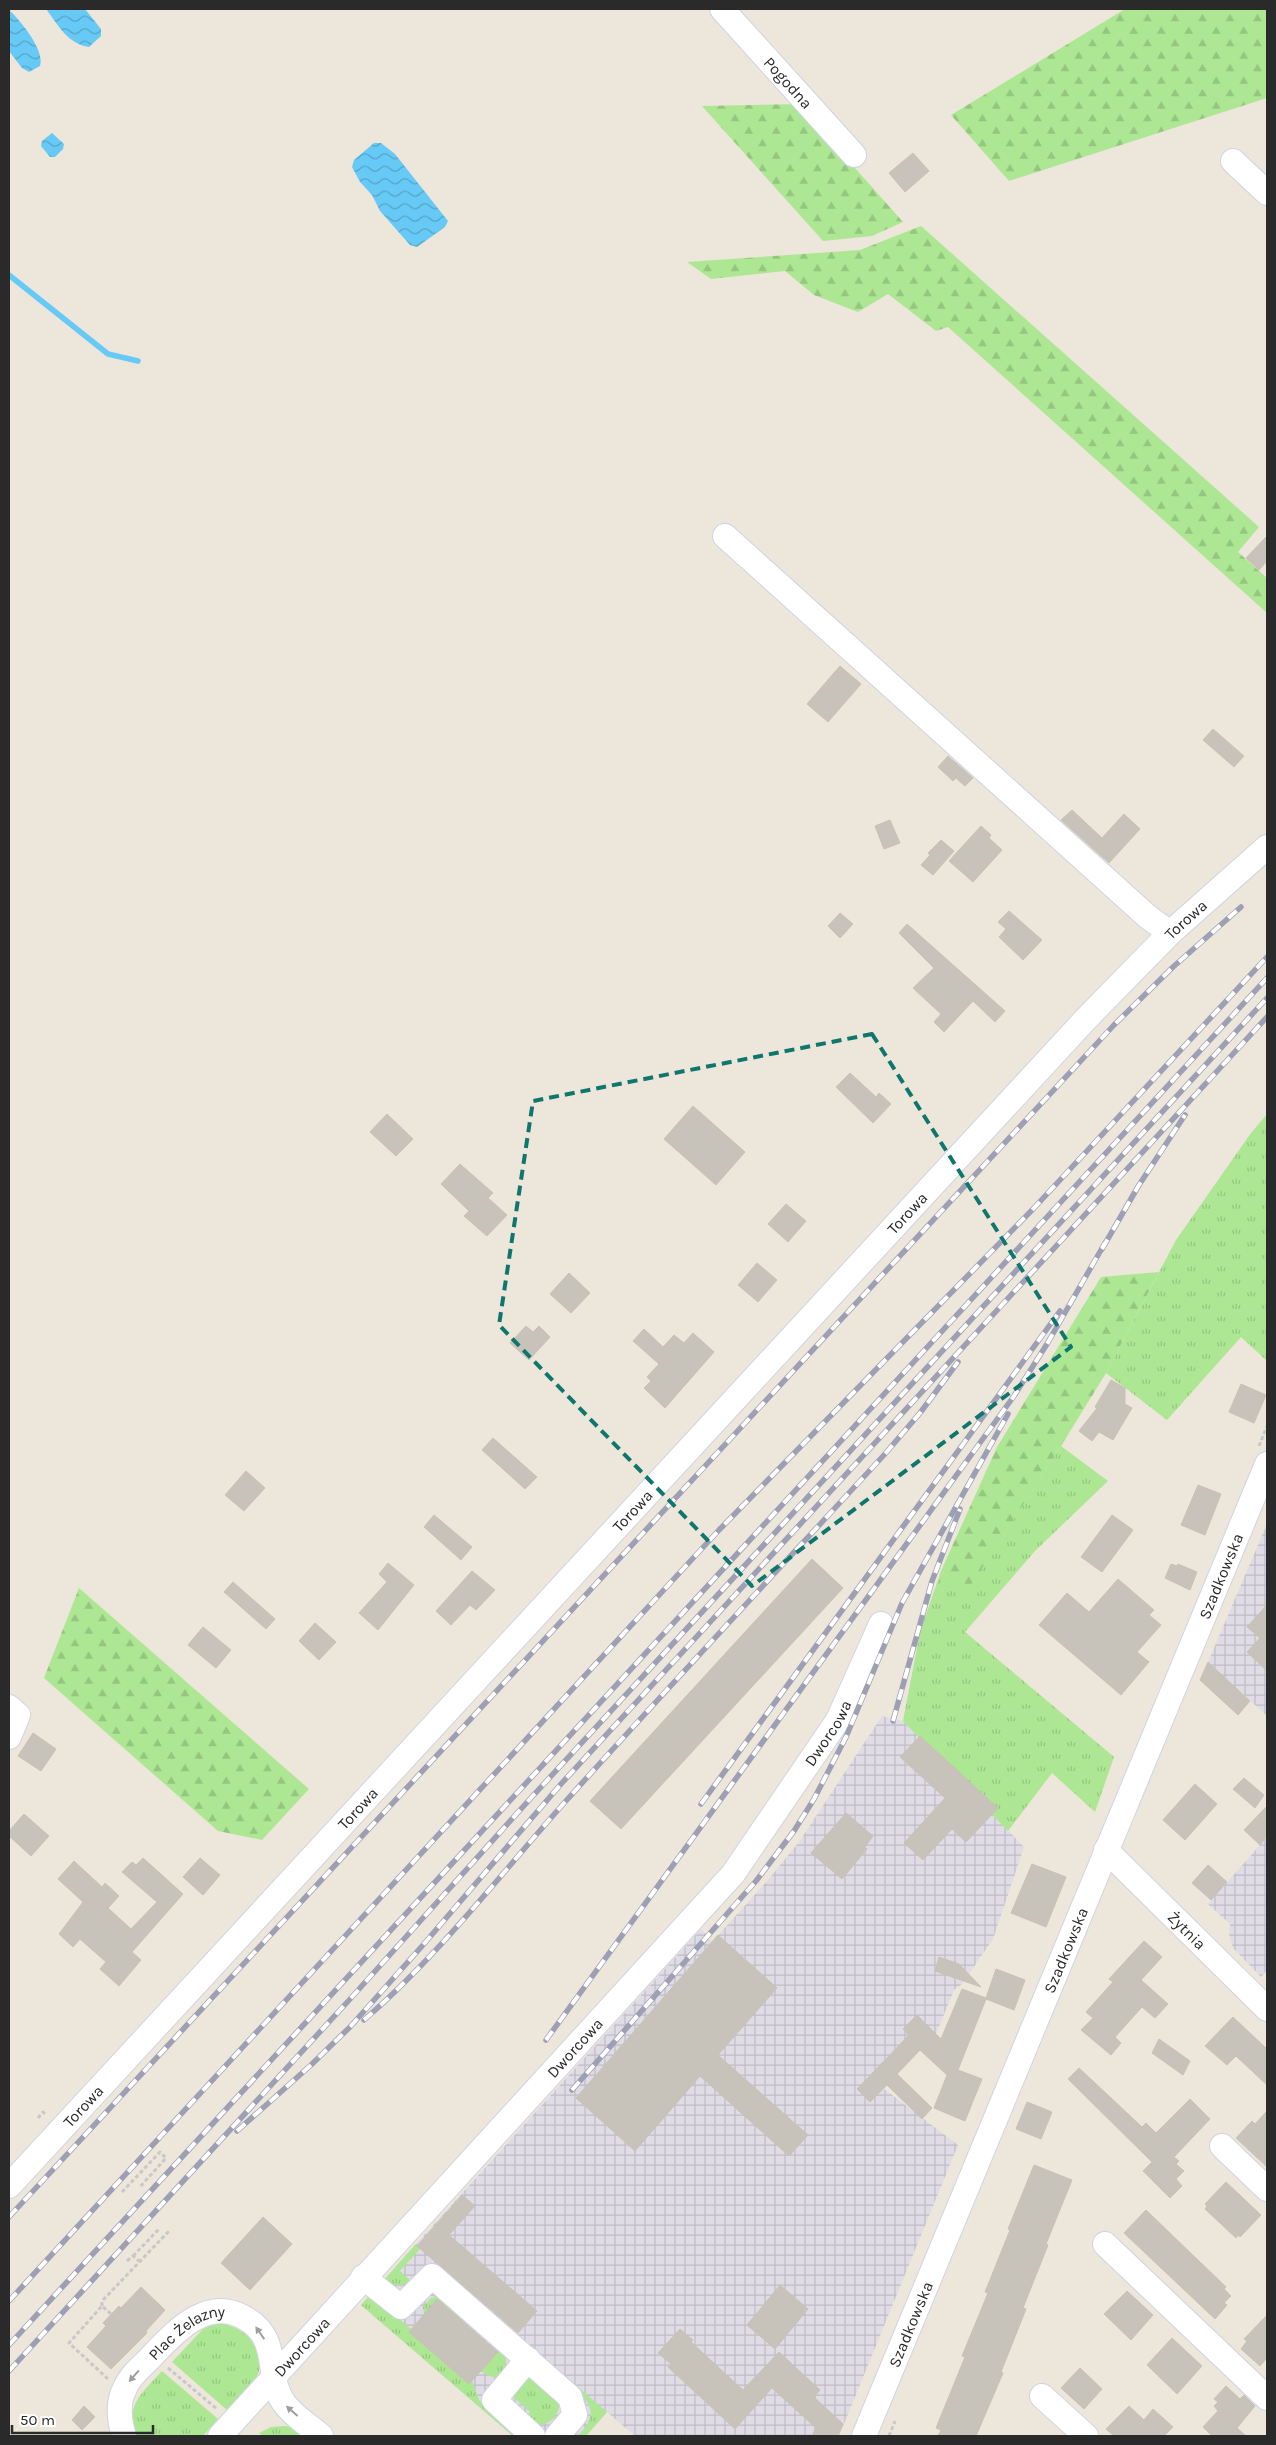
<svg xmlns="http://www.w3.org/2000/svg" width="1276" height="2445" viewBox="0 0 1276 2445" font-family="Karla,sans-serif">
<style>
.industrial{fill:url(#industrial-grid)}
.grass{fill:url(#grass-tufts)}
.forest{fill:url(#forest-firs)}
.water{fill:url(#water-waves)}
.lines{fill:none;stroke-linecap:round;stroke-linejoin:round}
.stream{stroke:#67caf6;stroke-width:5.5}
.building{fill:#c8c3ba;stroke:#c8c2b4}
.minor-casing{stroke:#d0d3e4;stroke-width:26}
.path{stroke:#c8c8c8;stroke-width:3;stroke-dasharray:4 2.5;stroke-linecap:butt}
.minor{stroke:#fff;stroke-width:24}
.rail-casing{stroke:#9da0b5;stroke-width:5.5}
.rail{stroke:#fff;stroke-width:4;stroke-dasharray:11;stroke-linecap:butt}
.oneway{fill:#9f9f9f}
.marked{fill:none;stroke:#0f766e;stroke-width:4;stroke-dasharray:10 6;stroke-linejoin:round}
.labels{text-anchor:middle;stroke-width:4;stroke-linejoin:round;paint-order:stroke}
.street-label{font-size:16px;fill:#2a2a2a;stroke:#fff}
</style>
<defs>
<pattern id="industrial-grid" width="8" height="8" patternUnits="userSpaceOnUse" patternTransform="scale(1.25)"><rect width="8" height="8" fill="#dfdce5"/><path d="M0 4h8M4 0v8" fill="none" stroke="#c0bdc5"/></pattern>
<pattern id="grass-tufts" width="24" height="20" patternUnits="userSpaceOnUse" patternTransform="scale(1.25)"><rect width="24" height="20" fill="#ade793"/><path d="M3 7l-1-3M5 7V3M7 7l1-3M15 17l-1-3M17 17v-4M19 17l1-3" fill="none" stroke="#95c67f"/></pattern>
<pattern id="forest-firs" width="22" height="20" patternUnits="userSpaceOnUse" patternTransform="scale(1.25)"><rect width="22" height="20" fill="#ade793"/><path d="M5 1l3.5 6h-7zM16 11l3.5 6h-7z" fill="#95c67f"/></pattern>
<pattern id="water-waves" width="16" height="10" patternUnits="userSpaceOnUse" patternTransform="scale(1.25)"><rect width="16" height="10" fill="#67caf6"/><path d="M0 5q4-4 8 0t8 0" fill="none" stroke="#55a4c7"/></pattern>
</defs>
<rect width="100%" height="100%" fill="#ede6da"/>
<g class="industrial">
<polygon points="1267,1524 1267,1716 1208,1662"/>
<polygon points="882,1716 903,1721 1024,1847 993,1939 962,1984 954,1990 936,2034 883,2088 958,2145 839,2436 635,2436 607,2412 586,2436 513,2436 361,2305 701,1929 712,1942 768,1880 799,1842"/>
<polygon points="1267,1837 1267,1970 1261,1977 1233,1948 1229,1934 1230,1924 1208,1904"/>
</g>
<g class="grass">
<polygon points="1267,1114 1267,1361 1241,1337 1167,1420 1106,1373 1176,1240 1251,1133"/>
<polygon points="1061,1446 1108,1481 1035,1551 965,1632 1114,1757 1095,1812 1052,1773 1008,1831 903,1721 920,1632 941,1571 964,1595"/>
<path d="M415,2245l5,4 -20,22 11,10c-10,6 -18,5 -28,0z"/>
<polygon points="371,2294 411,2329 410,2332 469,2384 472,2380 479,2400 521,2436 513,2436 361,2305"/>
<polygon points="438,2296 465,2319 463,2322 424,2314 423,2307 431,2298"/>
<path d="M212,2323c24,-1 55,19 47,48 -4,14 -23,28 -32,39l-55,-48 30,-32z"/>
<polygon points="500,2349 505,2357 508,2370 498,2377 492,2377 480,2371"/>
<path d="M162,2371l56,48 -15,17h-70c-6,-33 8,-42 29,-65z"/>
<path d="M528,2375l32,28c-3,14 -7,20 -22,22l-11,-10 3,-3 -18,-16z"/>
<path d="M571,2381l36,31 -21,24h-8c23,-25 11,-32 -7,-55z"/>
<polygon points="285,2426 294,2427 309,2436 263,2436 259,2433 271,2427"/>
</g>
<g class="forest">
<polygon points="1125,9 1267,9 1267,98 1009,181 951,115"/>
<polygon points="798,104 903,222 872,236 823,241 702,106"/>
<polygon points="921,226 1259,527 1238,552 1267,578 1267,613 948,327 936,331 888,294 858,312 814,295 785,271 711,279 687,262 860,250"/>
<polygon points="1159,1272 1106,1373 1061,1446 964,1596 941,1571 997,1447 1101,1277"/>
<polygon points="79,1588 309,1789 262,1840 218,1831 44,1678"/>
</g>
<g class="water">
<path d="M46,9h39l16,20v7l-12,11c-21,-3 -31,-22 -43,-38z"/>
<path d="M9,10c11,10 36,40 31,56l-11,6 -7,-4 -13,-17z"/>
<polygon points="52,133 64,144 63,149 55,157 50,157 41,146 42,141"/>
<polygon points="374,143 381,143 395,154 448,221 445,227 417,247 410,245 380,211 372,195 360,182 352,167 354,160"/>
</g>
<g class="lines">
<polyline class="stream" points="9,275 108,354 138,361"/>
</g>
<g class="building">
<polygon points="913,153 929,171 905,192 889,173"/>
<polygon points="1267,536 1267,561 1259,570 1246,558"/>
<polygon points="840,666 861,684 828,722 807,704"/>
<polygon points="1213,729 1244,756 1234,767 1203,740"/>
<polygon points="948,756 973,778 965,786 956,778 953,781 938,767"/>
<polygon points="1072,810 1102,838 1124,814 1140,829 1109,863 1061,820"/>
<polygon points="890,820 900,843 884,849 875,826"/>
<polygon points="981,826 991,835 989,838 1002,850 973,882 949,861"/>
<polygon points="941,840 954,851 933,875 921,865 930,855 928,853"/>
<polygon points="1009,911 1042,940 1023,960 999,937 1006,929 998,922"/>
<polygon points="840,913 853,924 840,938 828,926"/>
<polygon points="907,924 1005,1011 995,1022 973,1001 944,1032 934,1022 941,1014 913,988 934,968 899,933"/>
<polygon points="850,1073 876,1097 879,1093 891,1104 873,1123 836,1087"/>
<polygon points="693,1106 745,1152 716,1185 664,1139"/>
<polygon points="387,1114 413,1139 396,1156 370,1132"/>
<polygon points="460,1164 493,1193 488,1198 507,1215 487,1236 464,1216 469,1211 441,1184"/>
<polygon points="786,1204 806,1221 788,1242 768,1224"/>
<polygon points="757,1263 777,1280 758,1302 738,1285"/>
<polygon points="569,1273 590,1293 571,1313 550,1294"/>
<polygon points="526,1326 533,1332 539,1326 550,1337 529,1360 510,1343"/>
<polygon points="644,1329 663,1347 674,1335 684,1343 693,1333 714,1352 665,1408 644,1388 651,1381 647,1377 659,1364 633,1341"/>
<polygon points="1111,1380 1125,1388 1125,1404 1132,1408 1113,1440 1099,1432 1092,1441 1079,1431 1097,1408 1095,1407"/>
<polygon points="1241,1384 1266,1395 1254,1423 1229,1412"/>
<polygon points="493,1438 537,1477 525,1489 482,1450"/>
<polygon points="246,1471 265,1488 244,1511 225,1495"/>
<polygon points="1198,1485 1221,1494 1205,1535 1181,1525"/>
<polygon points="434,1515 472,1547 461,1560 424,1527"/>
<polygon points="1112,1515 1133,1530 1102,1572 1081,1557"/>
<polygon points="812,1559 843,1588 621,1829 590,1801"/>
<polygon points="388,1563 414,1585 378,1630 359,1613 387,1582 379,1574"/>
<polygon points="1171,1564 1177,1566 1178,1564 1197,1572 1190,1590 1165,1578"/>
<polygon points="472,1571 495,1590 476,1610 470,1605 451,1625 436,1611"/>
<polygon points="1118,1579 1154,1610 1149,1615 1161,1625 1137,1652 1149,1662 1121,1695 1039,1625 1067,1593 1089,1612"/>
<polygon points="233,1582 275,1619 266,1629 224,1592"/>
<polygon points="1267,1605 1267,1671 1247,1652 1260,1638 1247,1627"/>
<polygon points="315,1623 336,1642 319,1660 299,1641"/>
<polygon points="203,1627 231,1650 216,1668 188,1645"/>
<polygon points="1208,1662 1250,1701 1238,1715 1200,1680"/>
<polygon points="33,1733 56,1749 41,1771 18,1756"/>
<polygon points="920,1736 998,1808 966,1842 952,1829 923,1860 904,1843 945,1798 900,1757"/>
<polygon points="1244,1778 1264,1795 1255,1808 1233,1789"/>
<polygon points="1195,1784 1217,1804 1185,1840 1163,1820"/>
<polygon points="1267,1806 1267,1836 1260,1845 1244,1830"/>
<polygon points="846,1813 873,1836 865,1847 867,1849 842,1879 811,1853"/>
<polygon points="24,1814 49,1836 31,1856 9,1836 9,1831"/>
<polygon points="143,1858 183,1894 132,1952 141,1960 119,1986 100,1969 106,1962 80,1939 73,1947 59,1934 83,1902 58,1879 74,1861 102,1887 105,1883 119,1896 108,1908 131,1929 157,1902 122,1872 132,1862 136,1865"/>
<polygon points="200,1858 220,1875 203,1895 183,1877"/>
<polygon points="1032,1864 1066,1877 1046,1927 1011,1913"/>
<polygon points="1208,1865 1227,1882 1211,1900 1192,1883"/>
<polygon points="718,1935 777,1988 718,2055 808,2135 789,2156 700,2076 635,2151 576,2098"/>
<polygon points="1144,1941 1162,1957 1141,1980 1168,2004 1155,2018 1142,2007 1115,2037 1121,2043 1111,2055 1081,2030 1093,2018 1086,2012 1113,1982 1109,1979"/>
<polygon points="939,1957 959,1964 981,1987 935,1971"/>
<polygon points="996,1969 1025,1980 1014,2010 986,1999 958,2070 982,2079 965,2121 934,2108 947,2075 920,2050 897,2074 932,2108 922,2119 887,2085 870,2102 857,2089 909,2035 903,2029 917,2015 941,2039 962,1989 986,1998"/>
<polygon points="1233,2017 1267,2049 1267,2085 1236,2056 1227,2065 1205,2046"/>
<polygon points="1159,2039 1190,2061 1183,2075 1152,2053"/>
<polygon points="1079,2068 1142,2127 1146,2123 1156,2133 1190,2099 1210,2119 1174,2157 1179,2161 1176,2164 1184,2171 1176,2179 1182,2186 1170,2198 1143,2171 1152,2162 1068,2079"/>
<polygon points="1027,2102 1052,2112 1041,2139 1016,2129"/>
<polygon points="1267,2111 1267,2167 1236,2138 1252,2121 1255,2124"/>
<polygon points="1034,2165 1072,2180 1046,2244 1048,2245 1023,2308 1026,2309 1001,2372 1003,2373 976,2436 938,2436 941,2430 936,2428 965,2357 962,2356 988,2293 985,2292 1010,2230 1008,2229"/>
<polygon points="1226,2182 1261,2215 1240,2237 1238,2235 1236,2238 1205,2209 1207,2206 1205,2204"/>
<polygon points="462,2195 475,2206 449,2235 537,2311 518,2333 417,2246"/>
<polygon points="1146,2210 1226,2287 1224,2289 1231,2296 1224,2303 1227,2305 1215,2319 1124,2233"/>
<polygon points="263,2217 292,2244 250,2290 221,2263"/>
<polygon points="780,2285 808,2309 775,2349 747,2325"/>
<polygon points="141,2287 165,2310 146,2331 147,2333 111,2369 87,2347 106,2326 103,2323 119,2306 121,2308"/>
<polygon points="1127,2291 1153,2315 1131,2340 1104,2314"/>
<polygon points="437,2299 498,2352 469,2384 409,2332"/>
<polygon points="1267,2315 1267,2358 1260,2366 1241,2349 1247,2341 1244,2339"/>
<polygon points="680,2329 693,2340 691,2342 743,2390 779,2352 820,2390 814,2397 843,2424 838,2436 812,2436 816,2428 772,2388 735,2429 668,2367 671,2364 658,2353"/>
<polygon points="1172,2338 1202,2366 1177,2394 1147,2365"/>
<polygon points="1080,2368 1102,2389 1084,2409 1061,2388"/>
<polygon points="1226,2386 1240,2399 1244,2395 1255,2406 1237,2428 1246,2436 1212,2436 1203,2427 1218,2411 1214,2406 1218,2402 1214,2399"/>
<polygon points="84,2406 95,2417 82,2430 72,2420"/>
<polygon points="1129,2406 1144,2420 1153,2409 1173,2427 1164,2436 1114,2436 1106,2429"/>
</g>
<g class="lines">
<defs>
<g id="minor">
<path id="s1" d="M722,9l132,146"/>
<polyline points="1233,161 1267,193"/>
<polyline points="725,536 1148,917 1170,933"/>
<polyline points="9,1707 18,1715 9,1737"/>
<path id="s2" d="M1106,1850l161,159"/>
<polyline points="1222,2146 1267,2189"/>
<path id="s3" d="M9,2186l1075,-1165 86,-88 97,-86"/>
<polyline points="1105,2244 1267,2398"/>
<polyline points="363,2277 401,2307 432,2276 570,2397 575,2415 557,2436"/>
<polyline points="528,2359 494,2400 533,2436"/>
<polyline points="1042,2396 1086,2436"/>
<path id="s4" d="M124,2436c-5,-16 -7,-33 1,-48 5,-13 18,-22 27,-32 23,-24 54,-59 91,-39 40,21 21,59 41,86 9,13 26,23 37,33"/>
<path id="s5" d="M220,2436l513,-562 105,-154 43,-96"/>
<path id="s6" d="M864,2436l403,-972"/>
</g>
</defs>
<use href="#minor" class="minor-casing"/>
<g class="path">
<polyline points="1259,1446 1267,1426"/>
<polyline points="38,2118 43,2112 46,2115"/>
<polyline points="122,2192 160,2152 166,2158 139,2188"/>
<polyline points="133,2256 160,2228"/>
<polyline points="127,2261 133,2256 139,2261"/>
<polyline points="102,2306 102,2301 170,2230"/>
<polyline points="168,2368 217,2409"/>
<polyline points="108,2379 69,2343 102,2306 111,2314"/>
<polyline points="889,2436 895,2421"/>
</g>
<use href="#minor" class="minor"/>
<defs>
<g id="rail">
<polyline points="1102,1249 1139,1185 1185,1115"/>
<polyline points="893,1721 932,1581 960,1509"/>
<polyline points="701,1804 1060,1311"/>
<path d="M364,2020c75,-65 135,-144 201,-218 105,-117 213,-232 319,-347l36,-42 38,-51"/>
<polyline points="546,2040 1014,1396 1047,1344 1105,1243"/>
<polyline points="572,2090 756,1881 794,1831 814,1799 846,1737 902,1603 1008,1414"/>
<polyline points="237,2131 311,2065 350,2027 423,1945 561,1784 1267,1017"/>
<polyline points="9,2217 1114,1025 1173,967 1241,907"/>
<polyline points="9,2301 719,1530 1034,1208 1267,957"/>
<polyline points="9,2345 1267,978"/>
<polyline points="9,2371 351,1998 530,1799 1267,998"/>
</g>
</defs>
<use href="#rail" class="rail-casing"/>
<use href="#rail" class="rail"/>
</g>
<defs><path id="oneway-solid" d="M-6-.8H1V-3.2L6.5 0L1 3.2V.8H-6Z" transform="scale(1.25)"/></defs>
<g class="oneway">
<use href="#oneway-solid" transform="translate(260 2333) rotate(-125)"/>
<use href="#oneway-solid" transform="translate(134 2376) rotate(131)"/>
<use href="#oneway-solid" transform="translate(292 2411) rotate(-139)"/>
</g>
<path class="marked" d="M872,1034l199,313 -319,239 -253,-261 34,-224z"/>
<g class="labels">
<g class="street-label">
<text dy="6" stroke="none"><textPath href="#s1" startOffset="99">Pogodna</textPath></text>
<text dy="6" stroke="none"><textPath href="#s3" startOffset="1729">Torowa</textPath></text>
<text dy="6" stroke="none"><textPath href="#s3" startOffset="1324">Torowa</textPath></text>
<text dy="6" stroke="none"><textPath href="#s3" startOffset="919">Torowa</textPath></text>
<text dy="6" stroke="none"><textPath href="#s6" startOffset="931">Szadkowska</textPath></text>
<text dy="6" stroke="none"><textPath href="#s5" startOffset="931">Dworcowa</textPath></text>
<text dy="6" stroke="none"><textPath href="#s3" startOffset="514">Torowa</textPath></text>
<text dy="6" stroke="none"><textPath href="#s2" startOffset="114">Żytnia</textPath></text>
<text dy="6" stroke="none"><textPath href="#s6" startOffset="526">Szadkowska</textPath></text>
<text dy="6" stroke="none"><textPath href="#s5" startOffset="526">Dworcowa</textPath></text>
<text dy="6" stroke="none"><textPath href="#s3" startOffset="109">Torowa</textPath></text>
<text dy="6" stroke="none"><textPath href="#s6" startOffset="121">Szadkowska</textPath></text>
<text dy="6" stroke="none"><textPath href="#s4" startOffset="135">Plac Żelazny</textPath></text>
<text dy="6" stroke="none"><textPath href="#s5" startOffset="121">Dworcowa</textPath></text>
</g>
</g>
<rect width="1276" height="2445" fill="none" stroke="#2a2a2a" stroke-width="20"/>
<path d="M12 2425v8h141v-8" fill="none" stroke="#2a2a2a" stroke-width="2.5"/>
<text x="20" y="2425" font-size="15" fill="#2a2a2a" stroke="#ffffff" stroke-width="4" paint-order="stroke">50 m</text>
</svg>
